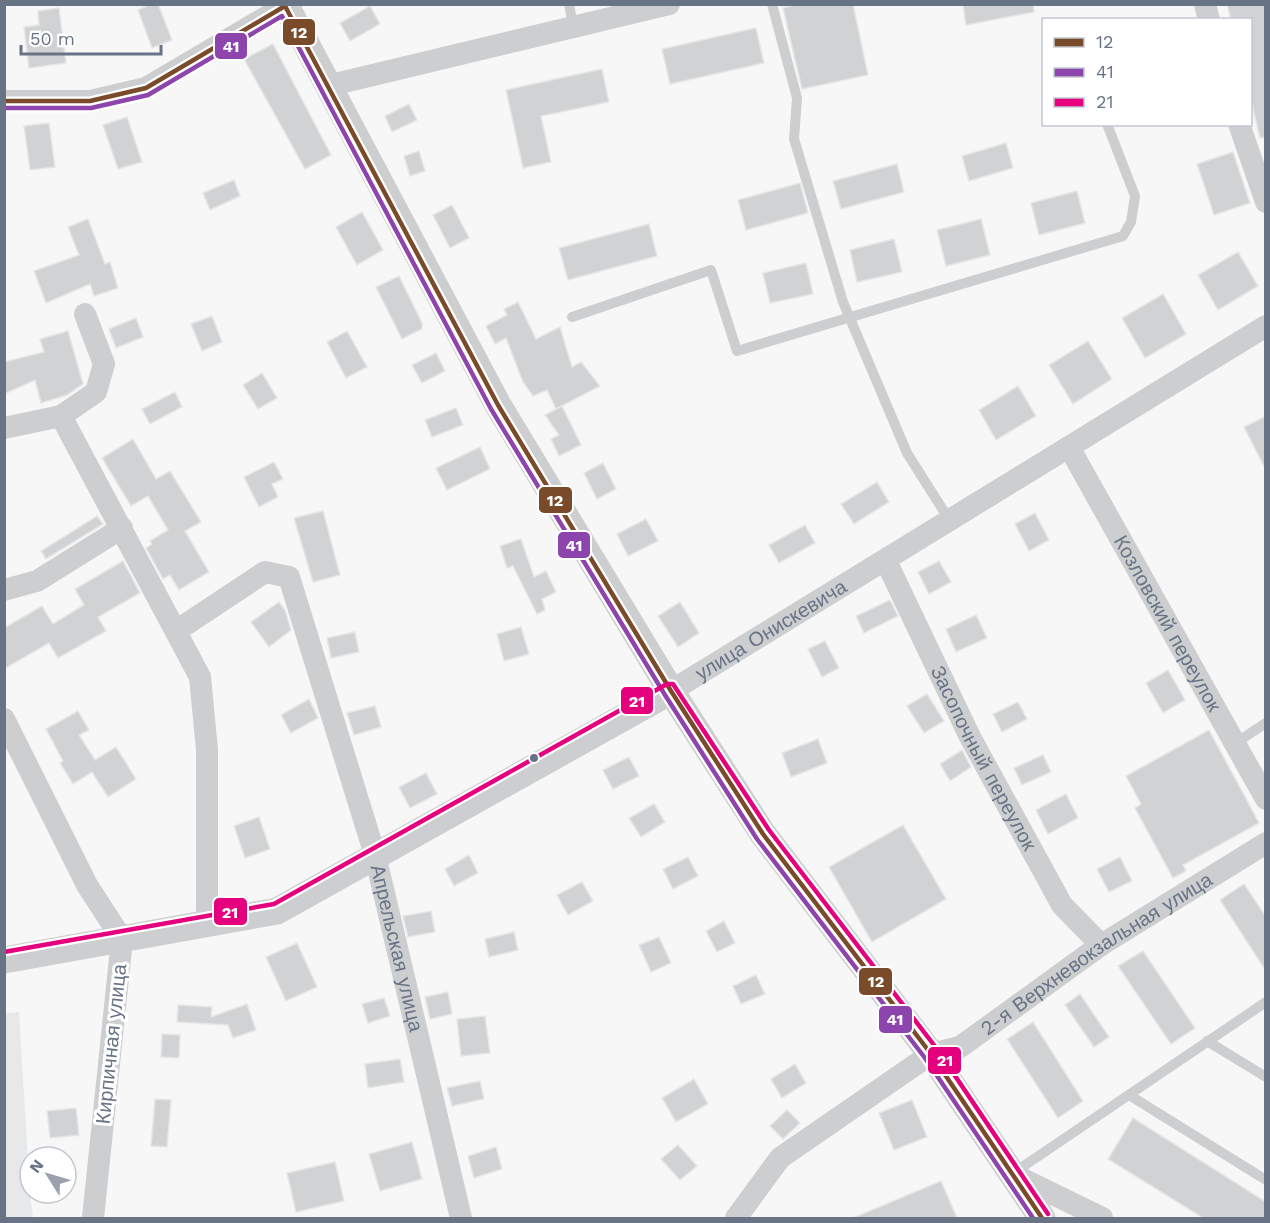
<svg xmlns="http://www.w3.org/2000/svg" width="1270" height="1223" viewBox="0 0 1270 1223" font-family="'Work Sans',sans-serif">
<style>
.built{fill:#e7e8e9}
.building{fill:#d0d2d3;stroke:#e6e6e6;stroke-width:1.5}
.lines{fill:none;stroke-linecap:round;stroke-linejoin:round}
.service{stroke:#cdced0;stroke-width:10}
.minor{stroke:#cdced0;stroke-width:22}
.tertiary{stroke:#cdced0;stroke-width:27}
.bus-1-casing{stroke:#fff;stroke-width:9}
.bus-2-casing{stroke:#fff;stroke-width:9}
.bus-3-casing{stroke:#fff;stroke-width:9}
.bus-1{stroke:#7a4b2a;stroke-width:4.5}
.bus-2{stroke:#8e44ad;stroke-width:4.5}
.bus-3{stroke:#e5007d;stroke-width:4.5}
.bus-dot{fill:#687386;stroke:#fff;stroke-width:2}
.labels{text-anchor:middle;stroke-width:6;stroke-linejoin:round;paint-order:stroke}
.street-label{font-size:20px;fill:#687386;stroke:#fff}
.line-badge{stroke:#fff;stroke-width:2}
.badge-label{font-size:16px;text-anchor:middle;font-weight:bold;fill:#fff}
</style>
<rect width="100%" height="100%" fill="#f7f7f7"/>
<polygon class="built" points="19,1012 30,1193 33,1218 5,1218 5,1013"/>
<g class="building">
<polygon points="151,4 158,4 172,40 152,48 138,10"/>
<polygon points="799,4 853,4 868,75 802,89 783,8"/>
<polygon points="963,4 1033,4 1034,12 966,25"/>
<polygon points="1227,4 1266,4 1266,137 1260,138 1251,100 1251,20 1231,20"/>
<polygon points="370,6 380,24 350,41 340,23"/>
<polygon points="59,8 66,63 29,68 24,27 39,25 38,11"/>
<polygon points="756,28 764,63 670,84 662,49"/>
<polygon points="273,44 331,155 305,169 244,59"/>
<polygon points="602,69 609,102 541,116 551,162 523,168 506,90"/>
<polygon points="409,104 417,120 392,132 385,116"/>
<polygon points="127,117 142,162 118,169 103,125"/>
<polygon points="49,123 55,167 30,170 24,126"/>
<polygon points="1006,143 1013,168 969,181 962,156"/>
<polygon points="419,151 425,171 410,176 404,156"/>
<polygon points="1233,152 1250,203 1214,215 1197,164"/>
<polygon points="897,164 904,192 841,209 833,181"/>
<polygon points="234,180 240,196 210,210 203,193"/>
<polygon points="800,183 808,213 746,230 738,200"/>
<polygon points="1077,191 1085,223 1039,235 1031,203"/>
<polygon points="452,205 469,238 450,248 433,215"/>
<polygon points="362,212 383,250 357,265 336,227"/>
<polygon points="88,219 105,264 110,262 118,288 94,296 90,284 46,303 34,271 79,255 68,227"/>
<polygon points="981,219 990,255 946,266 937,230"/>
<polygon points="649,224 657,256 568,280 559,248"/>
<polygon points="894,239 902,272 857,282 850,250"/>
<polygon points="1238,252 1258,286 1218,310 1198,275"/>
<polygon points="806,263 813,294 770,303 763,273"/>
<polygon points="399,276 422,323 422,329 402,339 376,287"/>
<polygon points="1163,294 1186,334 1145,358 1122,318"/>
<polygon points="518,302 536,339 560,327 572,367 581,362 600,386 556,409 547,390 533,396 523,382 506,338 495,344 486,326 507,315 504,309"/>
<polygon points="212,316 222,342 202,351 191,324"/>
<polygon points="136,318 143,337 116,348 109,329"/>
<polygon points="68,331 83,384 67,395 41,403 35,380 4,394 4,362 44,352 40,339"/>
<polygon points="347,331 367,367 346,378 327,342"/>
<polygon points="1088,341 1112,379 1073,404 1049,365"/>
<polygon points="436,353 445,371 422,383 412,365"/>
<polygon points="262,373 277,398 258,409 243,385"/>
<polygon points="1018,386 1036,416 996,440 979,410"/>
<polygon points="175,392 182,407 150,424 142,409"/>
<polygon points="562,406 581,445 559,456 551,439 559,435 545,415"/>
<polygon points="456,408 463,425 432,437 425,420"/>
<polygon points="1266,416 1266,470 1244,427"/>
<polygon points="133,439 156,479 170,471 201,522 185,531 209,572 179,590 170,575 163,579 146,548 152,544 150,541 168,530 148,496 131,506 102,458"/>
<polygon points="480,447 490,469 447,490 436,468"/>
<polygon points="274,462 283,479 272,484 278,497 259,507 244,477"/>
<polygon points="603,463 616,489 597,499 584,473"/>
<polygon points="877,482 889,502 854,524 841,504"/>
<polygon points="323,511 340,575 313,582 294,518"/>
<polygon points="1035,513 1049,540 1029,551 1015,524"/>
<polygon points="97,516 103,524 46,559 41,551"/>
<polygon points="646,519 658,541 628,556 617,534"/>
<polygon points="805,525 815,543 779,563 769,545"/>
<polygon points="521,539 534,577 546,571 556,592 542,599 545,610 537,614 513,566 507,568 500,546"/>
<polygon points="123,561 140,593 98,617 106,631 58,658 49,643 4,669 4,628 42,606 53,624 84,605 75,589"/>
<polygon points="939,561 951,582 929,594 918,572"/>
<polygon points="890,600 898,616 864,633 856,616"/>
<polygon points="279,602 285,610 291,630 269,647 251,622"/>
<polygon points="680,602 699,633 678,647 658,616"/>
<polygon points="976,615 987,638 956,652 946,629"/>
<polygon points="521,627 529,654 504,661 497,634"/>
<polygon points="355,632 359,652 331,658 327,638"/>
<polygon points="825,641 839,668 822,677 808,649"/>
<polygon points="1168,670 1185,700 1163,713 1146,683"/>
<polygon points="927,694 944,721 924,733 907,706"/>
<polygon points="309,699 318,718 291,733 281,715"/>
<polygon points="1018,702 1027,719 1002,732 993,714"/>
<polygon points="375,706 381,727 354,735 347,713"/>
<polygon points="78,711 89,730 79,735 95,760 116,747 136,779 108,797 92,772 73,784 60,763 63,761 46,729"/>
<polygon points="1209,730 1259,823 1183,865 1186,871 1173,878 1135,808 1141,804 1126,776"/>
<polygon points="818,739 827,763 791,777 782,753"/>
<polygon points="962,750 971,767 950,781 940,764"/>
<polygon points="1043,755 1051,772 1022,785 1014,768"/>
<polygon points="629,757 639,776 613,789 603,770"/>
<polygon points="426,773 437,794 410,808 399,787"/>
<polygon points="1066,794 1078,818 1048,834 1036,810"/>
<polygon points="654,804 665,822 641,837 629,818"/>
<polygon points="259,817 270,849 245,858 234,826"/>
<polygon points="903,825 946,899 872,942 829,867"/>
<polygon points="469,855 478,873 454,886 445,869"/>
<polygon points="688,857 698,876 673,889 663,869"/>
<polygon points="1120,857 1132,881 1109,892 1097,869"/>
<polygon points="582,882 593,901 568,915 557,895"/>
<polygon points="1244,884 1266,917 1266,971 1220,900"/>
<polygon points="431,911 435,932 408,937 403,916"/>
<polygon points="724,921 735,943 717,952 706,931"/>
<polygon points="514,932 518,950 489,957 485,939"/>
<polygon points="659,937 671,963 651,972 639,945"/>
<polygon points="297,943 317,987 286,1001 266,957"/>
<polygon points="1143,951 1195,1028 1171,1044 1118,966"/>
<polygon points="756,975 765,994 741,1004 733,986"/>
<polygon points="448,992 452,1014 430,1019 425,997"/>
<polygon points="1080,994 1109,1037 1094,1047 1065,1005"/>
<polygon points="384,998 390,1016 368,1023 362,1004"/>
<polygon points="247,1004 256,1030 233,1038 228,1025 177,1022 178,1005 212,1007 211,1017"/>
<polygon points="485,1016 490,1053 461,1056 457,1019"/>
<polygon points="1033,1022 1083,1101 1058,1118 1007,1039"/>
<polygon points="162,1034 180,1035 179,1058 161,1057"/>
<polygon points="400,1059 404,1082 368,1088 365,1064"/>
<polygon points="795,1064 806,1083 782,1098 771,1079"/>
<polygon points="694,1079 708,1104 676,1122 662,1098"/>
<polygon points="480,1081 484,1099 452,1106 447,1088"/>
<polygon points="155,1099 171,1100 167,1147 151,1146"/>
<polygon points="912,1100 927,1137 894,1150 879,1113"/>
<polygon points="76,1108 79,1135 50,1138 47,1111"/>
<polygon points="787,1110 800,1123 783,1139 770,1126"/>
<polygon points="1133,1118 1266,1202 1266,1218 1203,1218 1108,1159"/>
<polygon points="412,1142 422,1179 380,1191 369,1154"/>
<polygon points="678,1145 697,1166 680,1180 661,1159"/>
<polygon points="496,1147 502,1169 474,1178 468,1156"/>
<polygon points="335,1162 344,1201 296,1212 287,1173"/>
<polygon points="941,1181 957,1218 853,1218"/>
</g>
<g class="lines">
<g class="service">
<polyline points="569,4 573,26"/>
<polyline points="772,4 797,98 794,139 843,302 907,453 950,521"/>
<polyline points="572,317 711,270 737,351 1123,236 1131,222 1135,196 1107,124"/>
<polyline points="1234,744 1266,723"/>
<polyline points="1207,1041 1266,1077"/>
<polyline points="1129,1095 1266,1180"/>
<polyline points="1012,1174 1266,1002"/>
</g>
<g class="minor">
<polyline points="1205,4 1209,20"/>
<polyline points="327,86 669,4"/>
<polyline points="4,101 90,101 146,88 285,6"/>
<polyline points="1239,124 1266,202"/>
<polyline points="61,416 200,677 207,750 207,924"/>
<polyline points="4,428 61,416 96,392 104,364 85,314"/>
<path id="s1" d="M1069,447l197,352"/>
<path id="s2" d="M886,561l84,176 92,168 39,40"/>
<polyline points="4,590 37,581 122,528"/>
<path id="s3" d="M176,631l89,-59 24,5 86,278 86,363"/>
<path id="s4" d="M671,691l595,-365"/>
<polyline points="4,719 87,885 122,939 93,1218"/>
<polyline points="1012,1174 1102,1218"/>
<path id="s5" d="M736,1218l44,-60 151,-104 29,-7 141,-102 165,-102"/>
</g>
<g class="tertiary">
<polyline points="285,4 498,405 671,691 763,834 931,1054 1042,1218"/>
<polyline points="4,960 277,911 671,691"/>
</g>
<defs>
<polyline id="bus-1" points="4,101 90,101 146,88 285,6 498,405 671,691 763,834 931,1054 1042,1218"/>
<polyline id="bus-2" points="4,108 91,108 148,95 282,16 491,409 665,695 757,839 925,1058 1033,1218"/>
<polyline id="bus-3" points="4,952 274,904 667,684 673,684 769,830 937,1049 1048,1214"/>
</defs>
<use href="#bus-1" class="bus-1-casing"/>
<use href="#bus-2" class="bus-2-casing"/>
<use href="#bus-3" class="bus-3-casing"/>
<use href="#bus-1" class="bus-1"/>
<use href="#bus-2" class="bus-2"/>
<use href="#bus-3" class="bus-3"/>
</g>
<circle class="bus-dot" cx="534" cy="758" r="5"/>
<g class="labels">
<g class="street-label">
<text dy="7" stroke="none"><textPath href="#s1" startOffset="202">Козловский переулок</textPath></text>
<text dy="7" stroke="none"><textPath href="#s4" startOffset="117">улица Онискевича</textPath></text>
<text dy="7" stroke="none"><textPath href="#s2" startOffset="220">Засопочный переулок</textPath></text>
<text dy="7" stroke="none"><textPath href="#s3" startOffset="518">Апрельская улица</textPath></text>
<text dy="7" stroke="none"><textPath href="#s5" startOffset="453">2-я Верхневокзальная улица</textPath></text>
<text transform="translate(111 1044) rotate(-84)" y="7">Кирпичная улица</text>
</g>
</g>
<g class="line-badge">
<rect x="282" y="18" width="34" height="28" rx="6" fill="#7a4b2a"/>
<rect x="214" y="32" width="34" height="28" rx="6" fill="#8e44ad"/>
<rect x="538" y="486" width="35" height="28" rx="6" fill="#7a4b2a"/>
<rect x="557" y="531" width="34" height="28" rx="6" fill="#8e44ad"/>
<rect x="620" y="686" width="34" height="29" rx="6" fill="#e5007d"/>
<rect x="213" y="897" width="35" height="29" rx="6" fill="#e5007d"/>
<rect x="858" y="967" width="35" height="29" rx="6" fill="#7a4b2a"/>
<rect x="878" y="1005" width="35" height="29" rx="6" fill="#8e44ad"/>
<rect x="927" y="1046" width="35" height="29" rx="6" fill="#e5007d"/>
</g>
<g class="badge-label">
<text x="299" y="38">12</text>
<text x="231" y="52">41</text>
<text x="555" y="506">12</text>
<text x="574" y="551">41</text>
<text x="637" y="707">21</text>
<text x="230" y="918">21</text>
<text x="876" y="987">12</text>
<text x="895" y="1025">41</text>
<text x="945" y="1066">21</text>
</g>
<rect width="1270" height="1223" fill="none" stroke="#687386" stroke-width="12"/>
<rect x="1042" y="18" width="210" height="108" fill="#ffffff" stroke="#c3c7cf" stroke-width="1.5"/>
<rect x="1054" y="38" width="30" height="9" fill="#7a4b2a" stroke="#c3c7cf" stroke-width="1.5"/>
<text x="1096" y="48" font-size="18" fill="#687386">12</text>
<rect x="1054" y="68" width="30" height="9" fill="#8e44ad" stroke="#c3c7cf" stroke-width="1.5"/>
<text x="1096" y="78" font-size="18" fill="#687386">41</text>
<rect x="1054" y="98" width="30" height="9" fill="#e5007d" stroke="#c3c7cf" stroke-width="1.5"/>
<text x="1096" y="108" font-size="18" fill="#687386">21</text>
<g transform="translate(48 1175) rotate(307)"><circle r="28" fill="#ffffff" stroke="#c3c7cf" stroke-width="1.5"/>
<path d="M0-4.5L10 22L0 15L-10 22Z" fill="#9aa1ae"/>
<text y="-9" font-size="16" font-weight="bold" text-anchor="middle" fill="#687386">N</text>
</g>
<path d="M21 45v9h140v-9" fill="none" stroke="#687386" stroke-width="3"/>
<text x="30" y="45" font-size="18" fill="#687386" stroke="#ffffff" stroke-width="4.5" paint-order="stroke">50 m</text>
</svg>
